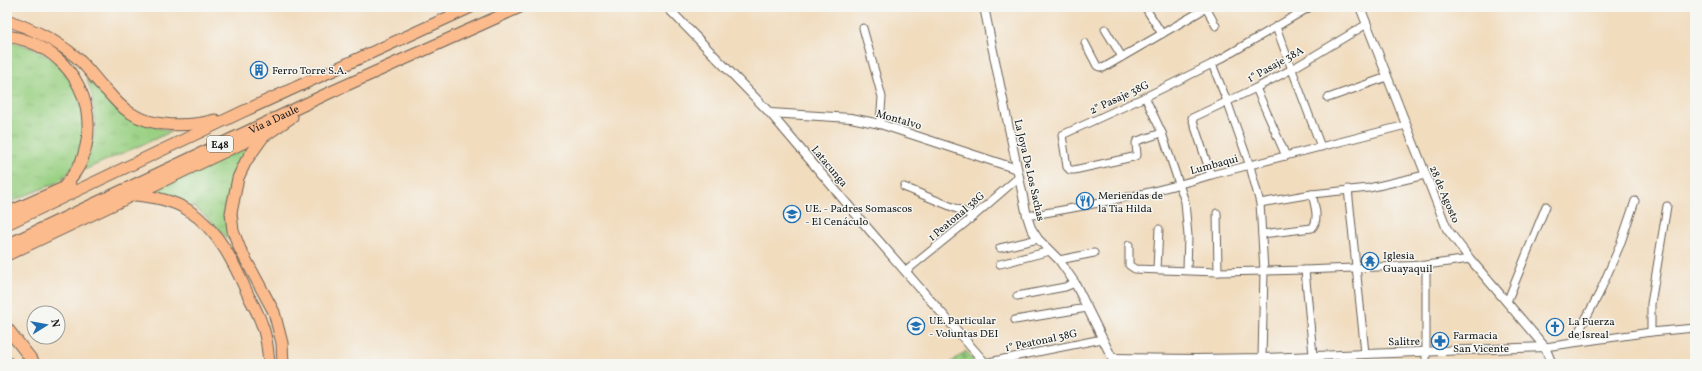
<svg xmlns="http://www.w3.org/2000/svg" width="1702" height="371" viewBox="0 0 1702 371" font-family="Vollkorn,serif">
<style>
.cemetery{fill:url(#cemetery-stones);stroke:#5a764f}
.park{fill:url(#park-tufts);stroke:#5a764f}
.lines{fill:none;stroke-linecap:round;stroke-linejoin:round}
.minor-casing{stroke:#675f55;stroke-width:9}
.tertiary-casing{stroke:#675f55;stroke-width:10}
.trunk-casing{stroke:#675f55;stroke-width:13}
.minor{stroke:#fff;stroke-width:7}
.tertiary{stroke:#fff;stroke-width:8}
.trunk{stroke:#fbbb8d;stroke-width:11}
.labels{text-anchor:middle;stroke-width:3;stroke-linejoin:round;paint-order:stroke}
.shield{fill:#f6f6f2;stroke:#5d5d5c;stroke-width:1}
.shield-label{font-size:10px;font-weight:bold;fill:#1c1c1c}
.street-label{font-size:11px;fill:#1c1c1c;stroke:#f6f6f2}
.poi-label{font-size:11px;fill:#1c1c1c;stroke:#f6f6f2;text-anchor:start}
</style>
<defs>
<pattern id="cemetery-stones" width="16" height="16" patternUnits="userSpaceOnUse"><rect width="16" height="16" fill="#99d082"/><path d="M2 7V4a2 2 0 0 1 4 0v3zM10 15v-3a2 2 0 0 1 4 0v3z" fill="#83b270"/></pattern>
<pattern id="park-tufts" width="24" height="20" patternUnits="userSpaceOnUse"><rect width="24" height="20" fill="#99d082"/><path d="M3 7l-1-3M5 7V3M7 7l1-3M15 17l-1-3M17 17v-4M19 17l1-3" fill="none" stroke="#83b270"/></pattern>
</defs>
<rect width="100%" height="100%" fill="#f6f6f2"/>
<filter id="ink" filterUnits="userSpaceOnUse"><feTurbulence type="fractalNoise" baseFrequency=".025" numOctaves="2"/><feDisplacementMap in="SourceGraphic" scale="8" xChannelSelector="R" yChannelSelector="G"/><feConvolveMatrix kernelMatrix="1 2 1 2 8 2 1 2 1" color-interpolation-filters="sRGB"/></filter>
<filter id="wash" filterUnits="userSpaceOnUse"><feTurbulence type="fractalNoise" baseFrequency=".012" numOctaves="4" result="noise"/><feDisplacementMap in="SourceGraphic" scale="16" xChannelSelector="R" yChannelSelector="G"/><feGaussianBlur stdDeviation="0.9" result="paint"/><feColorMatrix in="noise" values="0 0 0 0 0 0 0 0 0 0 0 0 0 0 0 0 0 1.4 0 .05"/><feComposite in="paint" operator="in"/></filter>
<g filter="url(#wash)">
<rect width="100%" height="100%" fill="#f1dcbe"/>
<polygon class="cemetery" points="966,351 976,364 949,364"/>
<g class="park">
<path d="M7,40c20,6 39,12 54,27 28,29 33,91 -3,115 -4,3 -10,4 -14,6 -13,5 -25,10 -37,16z"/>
<polygon points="87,79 122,113 146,124 171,132 84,170 96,127 92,96"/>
<polygon points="258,139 231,185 230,241 215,225 196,208 155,189"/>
</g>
</g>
<g filter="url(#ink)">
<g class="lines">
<defs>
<g id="minor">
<polyline points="1145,7 1162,34"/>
<polyline points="1206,8 1216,26"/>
<polyline points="1276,27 1321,147"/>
<polyline points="863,28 882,97 880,124"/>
<polyline points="1105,29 1122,57"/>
<polyline points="1085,43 1097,66 1103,68 1208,7"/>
<polyline points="1212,64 1227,101 1250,166 1260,203 1264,271 1262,358"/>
<polyline points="1256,88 1286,156"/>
<polyline points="1145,97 1162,133 1185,202 1188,236 1187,270"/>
<polyline points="1328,98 1387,77"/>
<polyline points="1162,133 1137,141 1136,143 1137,155 1133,157 1074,170 1070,170 1067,167 1062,135 1145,97 1212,64 1310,7"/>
<polyline points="1211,175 1192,118 1256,88 1292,69 1367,24"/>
<polyline points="904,187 974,216"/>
<polyline points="1348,189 1365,353"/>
<polyline points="1260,203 1312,194 1369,188 1425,175"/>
<polyline points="1217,213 1218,272"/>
<path d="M1027,216c62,-10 124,-22 184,-41l195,-50"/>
<path d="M1262,234l50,-6c8,-8 2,-25 0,-34"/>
<polyline points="1129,245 1129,265 1135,269 1218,272 1305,270 1426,265 1470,259"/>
<polyline points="1000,248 1038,239"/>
<polyline points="1059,260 1094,253"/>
<polyline points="1000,264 1050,251"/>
<polyline points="1426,265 1426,364"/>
<polyline points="1157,269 1159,229"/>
<polyline points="1305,270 1313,355"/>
<polyline points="906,271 974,216 1019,177"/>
<polyline points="1017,296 1065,287 1075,283"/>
<polyline points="1507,302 1546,206"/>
<polyline points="1015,320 1087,308"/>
<polyline points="1651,332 1651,304 1667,206"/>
<polyline points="1573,342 1599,294 1620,245 1635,201"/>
<polyline points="1545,347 1651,332 1695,328"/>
<polyline points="984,363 1102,339"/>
</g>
<g id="tertiary">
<polyline points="667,7 770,113 871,232 986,364"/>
<polyline points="984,7 1027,216 1031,228 1038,239 1059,260 1075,283 1115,364"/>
<polyline points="1360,7 1447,229 1470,259 1545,347 1552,364"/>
<polyline points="770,113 851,118 880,124 1017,169"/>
<polyline points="1112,358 1196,359 1262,358 1545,347"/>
</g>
<g id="trunk">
<path d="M7,20c27,10 47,19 69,37 12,10 20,24 31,34 6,7 14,16 22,21 23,16 60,15 86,8"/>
<path d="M7,36c59,8 95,64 76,121 -4,12 -12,21 -20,31"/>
<path d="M136,195c18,2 36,5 52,15 31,20 47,55 61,87 5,9 10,18 13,28 5,12 6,26 7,39"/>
<polyline points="7,213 70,185"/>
<polyline points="7,224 242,112 471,7"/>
<path id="s1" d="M7,245l324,-153 189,-85"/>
<polyline points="7,255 264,133"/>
<polyline points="7,328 35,364"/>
<polyline points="7,362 9,364"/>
<polyline points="283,364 282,343 274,312 240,249 233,231 231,213 238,178 246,161 263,137 292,117"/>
</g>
</defs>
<use href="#minor" class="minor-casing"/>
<use href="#tertiary" class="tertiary-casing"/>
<use href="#trunk" class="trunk-casing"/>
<use href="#minor" class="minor"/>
<use href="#tertiary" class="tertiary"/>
<use href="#trunk" class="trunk"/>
</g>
</g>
<defs>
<symbol id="building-ring" viewBox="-11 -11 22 22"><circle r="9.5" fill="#f6f6f2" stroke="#1f6fb2" stroke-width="1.5"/><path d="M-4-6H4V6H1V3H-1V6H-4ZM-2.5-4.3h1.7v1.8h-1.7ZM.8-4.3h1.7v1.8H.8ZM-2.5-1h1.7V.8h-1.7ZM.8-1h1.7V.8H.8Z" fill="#1f6fb2"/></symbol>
<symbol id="restaurant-ring" viewBox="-11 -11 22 22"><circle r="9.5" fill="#f6f6f2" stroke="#1f6fb2" stroke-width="1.5"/><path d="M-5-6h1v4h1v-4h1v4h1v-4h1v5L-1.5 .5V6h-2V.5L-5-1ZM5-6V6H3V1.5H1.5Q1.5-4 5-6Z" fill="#1f6fb2"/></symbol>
<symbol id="school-ring" viewBox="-11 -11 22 22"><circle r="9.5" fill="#f6f6f2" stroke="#1f6fb2" stroke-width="1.5"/><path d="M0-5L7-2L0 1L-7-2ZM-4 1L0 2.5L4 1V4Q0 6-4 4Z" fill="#1f6fb2"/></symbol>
<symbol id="temple-ring" viewBox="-11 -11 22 22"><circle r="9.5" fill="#f6f6f2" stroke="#1f6fb2" stroke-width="1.5"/><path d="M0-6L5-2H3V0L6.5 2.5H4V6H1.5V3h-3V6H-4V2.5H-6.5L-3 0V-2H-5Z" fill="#1f6fb2"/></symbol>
<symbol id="church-ring" viewBox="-11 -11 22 22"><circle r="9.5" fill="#f6f6f2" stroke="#1f6fb2" stroke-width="1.5"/><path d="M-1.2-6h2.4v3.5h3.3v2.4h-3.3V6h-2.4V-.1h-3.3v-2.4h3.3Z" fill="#1f6fb2"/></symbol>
<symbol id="pharmacy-ring" viewBox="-11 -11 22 22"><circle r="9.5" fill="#f6f6f2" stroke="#1f6fb2" stroke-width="1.5"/><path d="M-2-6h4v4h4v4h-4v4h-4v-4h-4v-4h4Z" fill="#1f6fb2"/></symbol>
</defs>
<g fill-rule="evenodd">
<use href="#building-ring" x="249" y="60" width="20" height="20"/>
<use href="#restaurant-ring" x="1075" y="191" width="20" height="20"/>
<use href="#school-ring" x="782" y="204" width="20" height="20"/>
<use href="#temple-ring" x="1360" y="251" width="20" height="20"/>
<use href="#school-ring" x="906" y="316" width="20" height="20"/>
<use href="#church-ring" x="1545" y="317" width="20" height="20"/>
<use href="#pharmacy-ring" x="1430" y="331" width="20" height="20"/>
</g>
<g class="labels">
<rect class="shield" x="207" y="136" width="26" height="16" rx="3"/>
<g class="shield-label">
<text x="220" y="148">E48</text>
</g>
<g class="street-label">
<text transform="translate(1275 64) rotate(-29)" y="4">1° Pasaje 38A</text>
<text transform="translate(1119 97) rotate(-25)" y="4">2° Pasaje 38G</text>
<text dy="4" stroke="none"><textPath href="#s1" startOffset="295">Vía a Daule</textPath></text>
<text transform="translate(899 119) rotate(16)" y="4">Montalvo</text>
<text transform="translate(1214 164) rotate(-15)" y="4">Lumbaqui</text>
<text transform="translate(830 166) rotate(50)" y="4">Latacunga</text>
<text transform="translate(1030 170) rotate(77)" y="4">La Joya De Los Sachas</text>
<text transform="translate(1445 194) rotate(67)" y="4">28 de Agosto</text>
<text transform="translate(956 216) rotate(-40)" y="4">1 Peatonal 38G</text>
<text transform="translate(1041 340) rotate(-12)" y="4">1° Peatonal 38G</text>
<text transform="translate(1404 341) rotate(-1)" y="4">Salitre</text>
</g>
<g class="poi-label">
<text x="272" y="74">Ferro Torre S.A.</text>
<text x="1098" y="199">Meriendas de<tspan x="1098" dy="13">la Tia Hilda</tspan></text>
<text x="805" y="212">UE. - Padres Somascos<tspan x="805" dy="13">- El Cenáculo</tspan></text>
<text x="1383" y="259">Iglesia<tspan x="1383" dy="13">Guayaquil</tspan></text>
<text x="929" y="324">UE. Particular<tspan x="929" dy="13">- Voluntas DEI</tspan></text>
<text x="1568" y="325">La Fuerza<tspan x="1568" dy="13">de Isreal</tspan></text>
<text x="1453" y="339">Farmacia<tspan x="1453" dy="13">San Vicente</tspan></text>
</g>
</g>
<rect width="1702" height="371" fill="none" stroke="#f6f6f2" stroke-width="24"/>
<g transform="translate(46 325) rotate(79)"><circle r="19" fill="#f6f6f2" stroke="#9f9f9c"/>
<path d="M0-3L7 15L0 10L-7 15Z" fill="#1f6fb2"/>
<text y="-6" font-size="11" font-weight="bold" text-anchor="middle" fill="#1c1c1c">N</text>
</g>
</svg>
